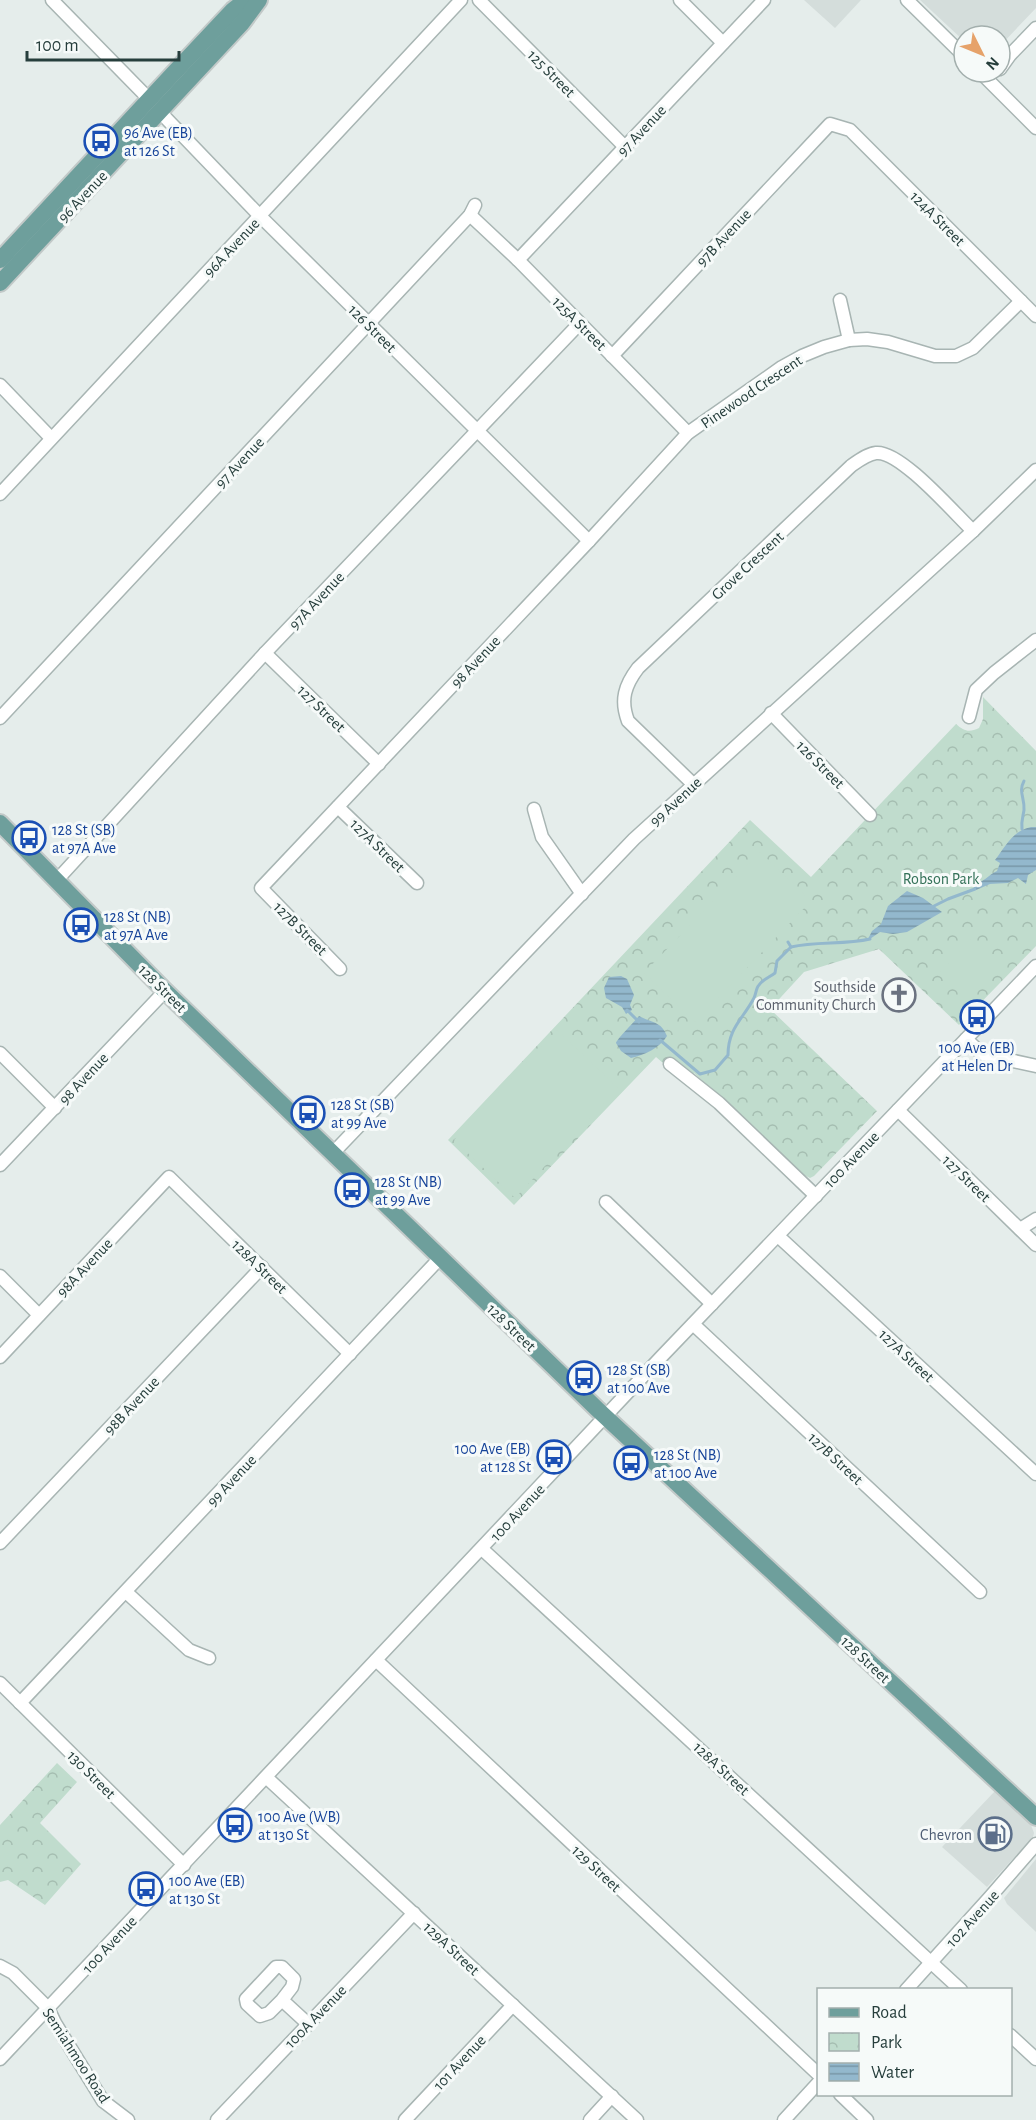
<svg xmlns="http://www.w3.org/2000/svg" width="1036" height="2120" viewBox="0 0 1036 2120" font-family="'Alegreya Sans',sans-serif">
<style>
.built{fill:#d4dddb}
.park{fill:url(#park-crowns)}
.garden{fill:#c0dccd}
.water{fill:url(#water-rules)}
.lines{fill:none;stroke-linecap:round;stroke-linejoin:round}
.stream{stroke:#93b8cd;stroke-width:3}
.minor-casing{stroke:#a8b5b3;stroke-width:15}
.major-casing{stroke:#c2c9c8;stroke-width:20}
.minor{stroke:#fff;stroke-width:12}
.major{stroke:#6e9f9c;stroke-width:16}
.labels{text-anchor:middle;stroke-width:6;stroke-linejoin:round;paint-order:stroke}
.street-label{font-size:16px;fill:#263e3c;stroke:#f6faf9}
.transit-label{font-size:16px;fill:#164399;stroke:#f6faf9;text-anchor:start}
.park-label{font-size:16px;fill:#337158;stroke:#f6faf9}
.worship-label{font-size:16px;fill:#5b616d;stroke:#f6faf9;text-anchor:end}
.service-label{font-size:16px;fill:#4e5e75;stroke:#f6faf9;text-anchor:end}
</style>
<defs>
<pattern id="park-crowns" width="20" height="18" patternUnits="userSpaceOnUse" patternTransform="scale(1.5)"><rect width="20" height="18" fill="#c0dccd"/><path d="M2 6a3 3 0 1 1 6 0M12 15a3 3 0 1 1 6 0" fill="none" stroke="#a5beb1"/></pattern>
<pattern id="water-rules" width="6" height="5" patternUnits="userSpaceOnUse" patternTransform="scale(1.5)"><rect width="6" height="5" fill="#93b8cd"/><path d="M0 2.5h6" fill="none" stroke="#7897a8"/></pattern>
</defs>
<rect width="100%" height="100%" fill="#e5edeb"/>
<g class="built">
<polygon points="804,0 861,0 835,28"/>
<polygon points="920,0 1036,0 1036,8 1000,46 1000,36 964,36 964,41"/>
<polygon points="995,1791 1031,1825 1034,1833 1033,1837 987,1887 942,1847"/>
<polygon points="1036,1859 1036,1932 1007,1904 1004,1898"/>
</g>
<g class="park">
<path d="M983,697l53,54v195l-77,79 -80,-76 -75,23 -34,37 107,102 -63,65 -4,2 -6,-3 -110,-102 -9,9 -29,-25 -142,148 -66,-65 302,-320 61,57 145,-153c8,7 13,9 23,4l4,-9z"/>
<polygon points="57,1763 77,1782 40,1823 81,1864 45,1905 8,1880 0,1882 0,1825"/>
</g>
<g class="garden">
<polygon points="760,852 811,901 695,1022 644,973"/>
<polygon points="971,939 977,946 974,949 977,952 981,949 987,955 984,959 987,962 991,959 997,965 966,997 960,991 963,988 960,985 956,988 950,982 953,978 950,975 946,979 940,972"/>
<polygon points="557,1030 618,1088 515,1198 454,1140"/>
</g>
<g class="water">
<path d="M1031,827h5v43l-8,5 -2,9 -8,-6 -10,5 -18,1 -14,6 -5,-6c12,0 18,-10 26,-13l3,-8 -5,-3c11,-14 17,-29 36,-33z"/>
<polygon points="907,891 923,898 942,912 907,932 893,934 880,932 867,941 872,931 881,924 888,906"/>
<polygon points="621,976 627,979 634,995 630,1005 632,1010 626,1014 622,1007 606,998 604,988 609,977"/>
<path d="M639,1016c13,7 22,5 28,20 -7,12 -23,19 -36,22l-10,-7 -5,-8c1,-4 19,-22 23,-27z"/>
</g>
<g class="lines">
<g class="stream">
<path d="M1022,829c-1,-8 1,-12 2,-19 1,-12 -6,-18 0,-29"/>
<polyline points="934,906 948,899 975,889"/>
<path d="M791,947c26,-6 53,-2 79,-8"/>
<polyline points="627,1010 639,1022"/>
<path d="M660,1040l40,34 15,-4 13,-15c0,-27 15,-36 26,-57 2,-4 2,-10 5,-13 3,-5 11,-8 16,-12l2,-12 14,-14 -3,-5"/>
</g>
<defs>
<g id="minor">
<polyline points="52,0 149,99"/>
<polyline points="479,0 625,147"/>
<polyline points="680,0 723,43"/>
<polyline points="907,0 964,56"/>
<polyline points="1000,69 1010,55 1036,28"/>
<polyline points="980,72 1036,128"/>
<polyline points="160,112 260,216 589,541"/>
<polyline points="470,215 518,260 688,433"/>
<polyline points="518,260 764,0"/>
<polyline points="840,300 849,340"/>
<polyline points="612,356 830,124 850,130 1036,316"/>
<polyline points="0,385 51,438"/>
<polyline points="0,494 461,0"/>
<polyline points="265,653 379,764"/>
<polyline points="771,713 870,815"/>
<polyline points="969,717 976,690 994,673 1036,640"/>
<polyline points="0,718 470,215 475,205"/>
<path d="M693,784l-65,-63c-8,-21 -3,-36 10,-53l213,-202c7,-5 16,-12 25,-13 24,-3 78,60 97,78"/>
<polyline points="338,807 417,883"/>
<polyline points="534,809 542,837 582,894"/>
<polyline points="57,880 265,653 579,324"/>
<polyline points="340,969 261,888 589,541 688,433 782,367 802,356 824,347 849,340 867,339 888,342 935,356 956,356 973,348 1021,301"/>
<polyline points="966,1039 982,1054 1036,1066"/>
<polyline points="0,1053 55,1108"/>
<polyline points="670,1064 719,1103 816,1196"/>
<polyline points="898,1110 1036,1245"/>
<polyline points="333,1153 634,839 973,531 1036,470"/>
<polyline points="0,1165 165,991"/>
<polyline points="606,1202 712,1304"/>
<polyline points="1020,1229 1036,1219"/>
<polyline points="778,1236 1036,1474"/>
<polyline points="0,1276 39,1315"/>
<polyline points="693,1324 980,1592"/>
<polyline points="0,1357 169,1177 350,1354"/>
<polyline points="0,1543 262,1267"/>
<polyline points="482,1549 961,1990"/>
<polyline points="126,1592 189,1650 209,1658"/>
<polyline points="376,1660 818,2074"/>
<polyline points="0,1683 184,1865"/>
<polyline points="20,1703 441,1257"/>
<polyline points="266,1777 637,2120"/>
<polyline points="0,1966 13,1973 48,2008 55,2023 103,2101 128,2120"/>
<polyline points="906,1990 990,1897 1036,1844"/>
<polyline points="282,2000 269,2013 260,2016 247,2004 246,1999 276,1967 282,1967 294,1979 292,1987 282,2000 307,2023"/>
<polyline points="1010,2035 1036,2059"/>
<polyline points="0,2059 663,1355 1036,966"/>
<polyline points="840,2094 867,2120"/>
<polyline points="217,2120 414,1913"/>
<polyline points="405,2120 513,2005"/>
<polyline points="590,2120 612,2096"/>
<polyline points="784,2120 818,2083"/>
</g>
<g id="major">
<polyline points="0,260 171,76 233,10 246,0"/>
<polyline points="0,283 242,23 259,0"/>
<polyline points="0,823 165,991 597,1409 1036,1817"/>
</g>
</defs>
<use href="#minor" class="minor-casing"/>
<use href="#major" class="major-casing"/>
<use href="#minor" class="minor"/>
<use href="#major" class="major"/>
</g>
<defs>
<symbol id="bus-ring" viewBox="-11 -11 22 22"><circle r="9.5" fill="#f6faf9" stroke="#1a4fb4" stroke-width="1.5"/><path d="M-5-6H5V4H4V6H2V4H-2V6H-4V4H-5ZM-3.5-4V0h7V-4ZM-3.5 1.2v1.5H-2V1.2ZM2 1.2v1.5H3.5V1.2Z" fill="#1a4fb4"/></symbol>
<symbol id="church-ring" viewBox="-11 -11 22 22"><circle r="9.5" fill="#f6faf9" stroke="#6b7280" stroke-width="1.5"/><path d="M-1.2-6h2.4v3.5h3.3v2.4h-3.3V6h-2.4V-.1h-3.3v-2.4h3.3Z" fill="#6b7280"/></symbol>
<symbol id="fuel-ring" viewBox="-11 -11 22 22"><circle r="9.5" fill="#f6faf9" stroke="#5c6f8a" stroke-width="1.5"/><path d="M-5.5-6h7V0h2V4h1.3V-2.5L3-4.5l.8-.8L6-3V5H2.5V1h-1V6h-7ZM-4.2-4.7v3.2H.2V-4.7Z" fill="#5c6f8a"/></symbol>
</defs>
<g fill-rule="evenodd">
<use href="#bus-ring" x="82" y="122" width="38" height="38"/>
<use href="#bus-ring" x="10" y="819" width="38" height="38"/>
<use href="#bus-ring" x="62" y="906" width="38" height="38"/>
<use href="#church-ring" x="880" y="976" width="38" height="38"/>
<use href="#bus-ring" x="958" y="998" width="38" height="38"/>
<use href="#bus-ring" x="289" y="1094" width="38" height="38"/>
<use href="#bus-ring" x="333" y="1171" width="38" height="38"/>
<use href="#bus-ring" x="565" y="1359" width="38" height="38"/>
<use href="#bus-ring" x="535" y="1438" width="38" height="38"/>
<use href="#bus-ring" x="612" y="1444" width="38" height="38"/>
<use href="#bus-ring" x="216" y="1806" width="38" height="38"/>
<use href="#fuel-ring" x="976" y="1815" width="38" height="38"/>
<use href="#bus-ring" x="127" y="1870" width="38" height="38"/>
</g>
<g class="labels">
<g class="street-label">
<text transform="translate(552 73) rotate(45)" y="6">125 Street</text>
<text transform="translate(641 130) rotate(-47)" y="6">97 Avenue</text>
<text transform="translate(82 196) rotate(-47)" y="6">96 Avenue</text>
<text transform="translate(938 218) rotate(45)" y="6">124A Street</text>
<text transform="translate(723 237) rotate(-47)" y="6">97B Avenue</text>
<text transform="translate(231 247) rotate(-47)" y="6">96A Avenue</text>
<text transform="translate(580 323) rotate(45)" y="6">125A Street</text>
<text transform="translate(373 328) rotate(45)" y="6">126 Street</text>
<text transform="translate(751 391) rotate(-34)" y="6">Pinewood Crescent</text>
<text transform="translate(239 462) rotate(-47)" y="6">97 Avenue</text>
<text transform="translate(747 565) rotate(-43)" y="6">Grove Crescent</text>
<text transform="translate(316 600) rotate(-47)" y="6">97A Avenue</text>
<text transform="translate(475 661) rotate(-47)" y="6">98 Avenue</text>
<text transform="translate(322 708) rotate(44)" y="6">127 Street</text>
<text transform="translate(821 764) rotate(45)" y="6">126 Street</text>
<text transform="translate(675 801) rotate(-43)" y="6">99 Avenue</text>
<text transform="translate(378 845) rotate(44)" y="6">127A Street</text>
<text transform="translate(301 928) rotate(45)" y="6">127B Street</text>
<text transform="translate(163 988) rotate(45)" y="6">128 Street</text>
<text transform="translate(83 1078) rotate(-47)" y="6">98 Avenue</text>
<text transform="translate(851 1159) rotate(-46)" y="6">100 Avenue</text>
<text transform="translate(967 1178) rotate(44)" y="6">127 Street</text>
<text transform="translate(260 1266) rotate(44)" y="6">128A Street</text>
<text transform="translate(84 1267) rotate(-47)" y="6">98A Avenue</text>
<text transform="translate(512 1327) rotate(44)" y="6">128 Street</text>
<text transform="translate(907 1355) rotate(43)" y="6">127A Street</text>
<text transform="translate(131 1405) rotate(-47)" y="6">98B Avenue</text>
<text transform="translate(836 1458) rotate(43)" y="6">127B Street</text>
<text transform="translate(231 1480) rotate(-47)" y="6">99 Avenue</text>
<text transform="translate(517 1512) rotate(-47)" y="6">100 Avenue</text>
<text transform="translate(866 1659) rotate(43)" y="6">128 Street</text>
<text transform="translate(722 1768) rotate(43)" y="6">128A Street</text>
<text transform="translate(92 1774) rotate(45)" y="6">130 Street</text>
<text transform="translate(597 1868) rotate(43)" y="6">129 Street</text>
<text transform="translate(972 1918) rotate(-48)" y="6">102 Avenue</text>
<text transform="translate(109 1944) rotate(-47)" y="6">100 Avenue</text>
<text transform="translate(452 1948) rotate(43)" y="6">129A Street</text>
<text transform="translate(315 2016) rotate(-46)" y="6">100A Avenue</text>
<text transform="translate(77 2055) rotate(57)" y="6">Semiahmoo Road</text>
<text transform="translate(459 2062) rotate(-47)" y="6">101 Avenue</text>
</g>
<g class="transit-label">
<text x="124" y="138">96 Ave (EB)<tspan x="124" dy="18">at 126 St</tspan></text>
<text x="52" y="835">128 St (SB)<tspan x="52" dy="18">at 97A Ave</tspan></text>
<text x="104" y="922">128 St (NB)<tspan x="104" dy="18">at 97A Ave</tspan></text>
<text x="977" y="1053" text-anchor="middle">100 Ave (EB)<tspan x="977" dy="18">at Helen Dr</tspan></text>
<text x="331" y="1110">128 St (SB)<tspan x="331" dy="18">at 99 Ave</tspan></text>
<text x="375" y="1187">128 St (NB)<tspan x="375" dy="18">at 99 Ave</tspan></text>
<text x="607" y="1375">128 St (SB)<tspan x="607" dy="18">at 100 Ave</tspan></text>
<text x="531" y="1454" text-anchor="end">100 Ave (EB)<tspan x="531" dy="18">at 128 St</tspan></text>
<text x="654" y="1460">128 St (NB)<tspan x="654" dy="18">at 100 Ave</tspan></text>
<text x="258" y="1822">100 Ave (WB)<tspan x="258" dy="18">at 130 St</tspan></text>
<text x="169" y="1886">100 Ave (EB)<tspan x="169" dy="18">at 130 St</tspan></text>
</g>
<g class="park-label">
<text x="941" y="884">Robson Park</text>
</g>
<g class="worship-label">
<text x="876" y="992">Southside<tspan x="876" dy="18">Community Church</tspan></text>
</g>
<g class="service-label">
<text x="972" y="1840">Chevron</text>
</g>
</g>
<rect x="817" y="1988" width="195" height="108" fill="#f6faf9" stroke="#a3afad" stroke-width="1.5"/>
<rect x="829" y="2008" width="30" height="9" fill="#6e9f9c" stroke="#a3afad" stroke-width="1.5"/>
<text x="871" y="2018" font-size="18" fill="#263e3c">Road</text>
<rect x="829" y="2033" width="30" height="18" fill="url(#park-crowns)" stroke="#a3afad" stroke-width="1.5"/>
<text x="871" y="2048" font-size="18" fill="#263e3c">Park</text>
<rect x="829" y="2063" width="30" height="18" fill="url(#water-rules)" stroke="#a3afad" stroke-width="1.5"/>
<text x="871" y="2078" font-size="18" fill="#263e3c">Water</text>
<g transform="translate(982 54) rotate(133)"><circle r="28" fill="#f6faf9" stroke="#a3afad" stroke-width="1.5"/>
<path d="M0-4.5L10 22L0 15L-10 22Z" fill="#e6a26a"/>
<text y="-9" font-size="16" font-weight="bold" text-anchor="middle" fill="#263e3c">N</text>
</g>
<path d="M27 51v9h152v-9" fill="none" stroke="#263e3c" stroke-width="3"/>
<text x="36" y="51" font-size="18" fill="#263e3c" stroke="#f6faf9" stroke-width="4.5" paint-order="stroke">100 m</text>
</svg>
